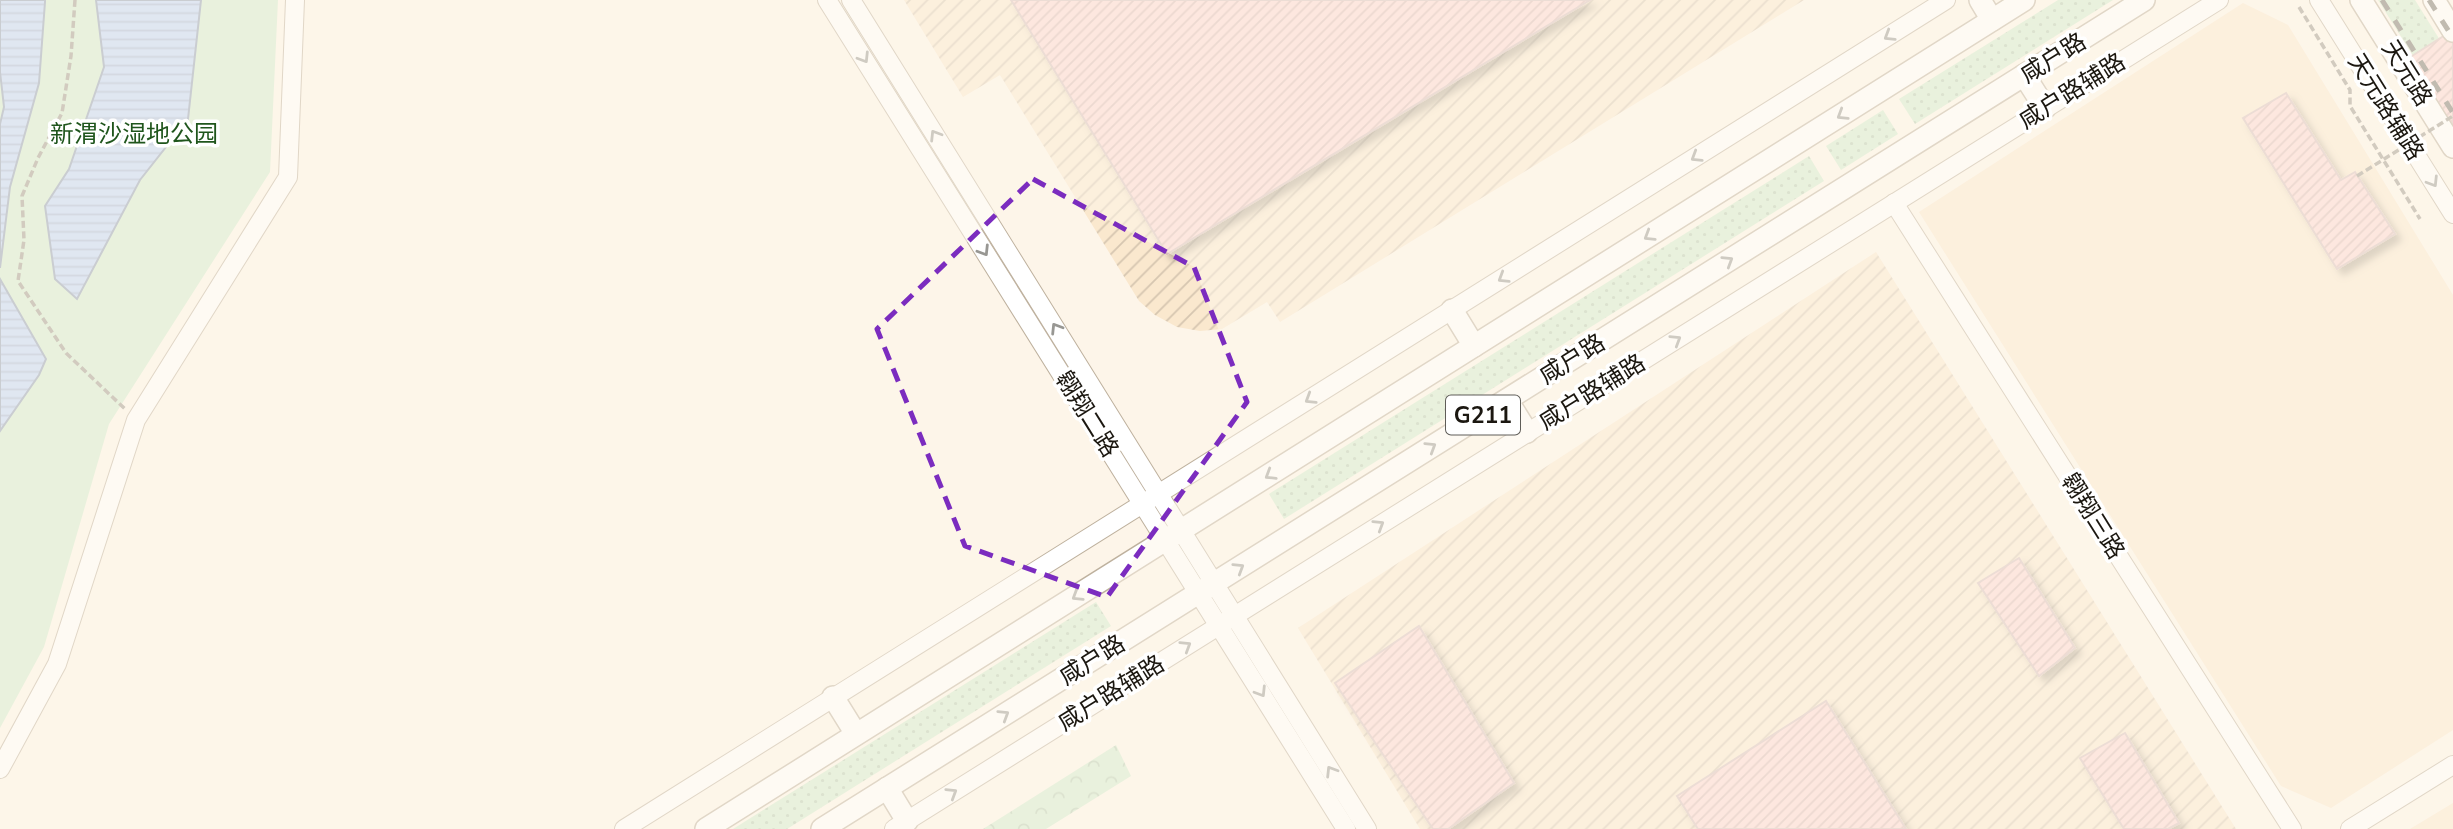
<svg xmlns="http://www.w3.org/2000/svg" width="2453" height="829" viewBox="0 0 2453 829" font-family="'Nunito Sans','Noto Sans SC',sans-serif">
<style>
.built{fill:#fae8ce}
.industrial{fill:url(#industrial-furrows)}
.grass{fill:url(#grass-dots)}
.forest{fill:url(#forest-crowns)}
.park{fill:#d1ecce}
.water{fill:url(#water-rules);stroke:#8c9bb4;stroke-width:2}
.building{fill:url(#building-hatch);stroke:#d8bebc;stroke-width:2;filter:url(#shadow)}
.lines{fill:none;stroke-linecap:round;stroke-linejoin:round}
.minor-casing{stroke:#beb19e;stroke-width:20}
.major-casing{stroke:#beb19e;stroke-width:24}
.path{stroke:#9d978d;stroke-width:3.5;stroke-dasharray:7 3.5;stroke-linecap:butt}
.minor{stroke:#fff;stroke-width:18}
.major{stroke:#fff;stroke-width:21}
.rail{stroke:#78736a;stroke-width:5;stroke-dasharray:12 12;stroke-linecap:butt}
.path-bridge{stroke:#9d978d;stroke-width:3.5;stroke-dasharray:7 3.5;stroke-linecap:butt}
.oneway{stroke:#989793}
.marked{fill:none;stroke:#7b2cbf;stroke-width:5;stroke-dasharray:14 9;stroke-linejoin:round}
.labels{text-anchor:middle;stroke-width:7;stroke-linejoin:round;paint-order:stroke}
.shield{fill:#fff;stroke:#5f5d58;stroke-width:2}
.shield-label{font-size:23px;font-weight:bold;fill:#1b1710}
.street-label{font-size:24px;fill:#1b1710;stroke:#fff}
.park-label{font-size:24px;fill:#1f551c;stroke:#fff}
</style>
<defs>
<pattern id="industrial-furrows" width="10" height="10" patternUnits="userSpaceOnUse" patternTransform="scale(1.75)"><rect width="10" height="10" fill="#fae8ce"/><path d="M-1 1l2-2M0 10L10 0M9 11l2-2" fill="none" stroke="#d6c6b0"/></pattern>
<pattern id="grass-dots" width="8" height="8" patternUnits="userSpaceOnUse" patternTransform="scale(1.75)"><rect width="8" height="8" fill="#d1ecce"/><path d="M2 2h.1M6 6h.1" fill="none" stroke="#b3cab0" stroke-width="1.8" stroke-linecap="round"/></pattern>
<pattern id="forest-crowns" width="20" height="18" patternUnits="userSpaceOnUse" patternTransform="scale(1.75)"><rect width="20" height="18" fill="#d1ecce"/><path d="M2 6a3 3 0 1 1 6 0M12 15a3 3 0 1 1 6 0" fill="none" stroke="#b3cab0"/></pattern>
<pattern id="water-rules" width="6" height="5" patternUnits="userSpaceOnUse" patternTransform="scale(1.75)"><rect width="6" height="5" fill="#bdd4fb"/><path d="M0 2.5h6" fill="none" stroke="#a2b5d6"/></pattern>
<pattern id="building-hatch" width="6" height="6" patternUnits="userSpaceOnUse" patternTransform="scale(1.75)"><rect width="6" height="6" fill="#fdd5d2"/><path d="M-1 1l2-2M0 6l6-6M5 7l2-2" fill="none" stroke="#d8b6b3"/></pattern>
<filter id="shadow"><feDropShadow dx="6" dy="6" stdDeviation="3.5" flood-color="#0004"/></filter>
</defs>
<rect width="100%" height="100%" fill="#fdf5e9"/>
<g class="built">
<polygon points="2243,3 2288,25 2453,295 2453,730 2331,808 2281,786 1919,212"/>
<polygon points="2453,803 2453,829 2410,829"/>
</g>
<g class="industrial">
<polygon points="904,0 1804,0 1280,322 1267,302 1222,329 1200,331 1177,327 1155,315 1139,301 1000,75 963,97"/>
<polygon points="1876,252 2236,829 1420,829 1298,628"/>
</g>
<g class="grass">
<polygon points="2058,0 2113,0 1915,124 1899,99"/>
<polygon points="2378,0 2415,0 2453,61 2453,119"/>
<polygon points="1883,110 1898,134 1841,170 1826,146"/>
<polygon points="1809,156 1824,181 1284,519 1269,494"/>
<polygon points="1096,602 1111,626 787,829 733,829"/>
</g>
<polygon class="forest" points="1116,745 1131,776 1046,829 983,829"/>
<polygon class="park" points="0,0 278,0 270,172 109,424 44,647 0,728"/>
<g class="water">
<polygon points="0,0 45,0 45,2 39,83 10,187 0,268 0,124 4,107 0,72"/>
<polygon points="96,0 201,0 188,119 140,180 77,299 55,279 45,206 69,169 104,67"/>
<polygon points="0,279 46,359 39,375 0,431"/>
</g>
<g class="building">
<polygon points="1011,0 1590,0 1167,254"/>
<polygon points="2453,30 2453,138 2404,61"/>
<polygon points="2286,93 2341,180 2355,172 2395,234 2337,269 2243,118"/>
<polygon points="2019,558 2075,648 2039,676 1978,583"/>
<polygon points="1419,626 1514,783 1448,829 1433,829 1335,683"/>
<polygon points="1826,701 1906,829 1698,829 1677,796"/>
<polygon points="2125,733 2179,823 2168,829 2124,829 2080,758"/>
</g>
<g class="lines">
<defs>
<g id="minor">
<polyline points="827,0 1346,829"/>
<polyline points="851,0 1367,829"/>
<polyline points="2319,0 2453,214"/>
<polyline points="1894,203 2292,829"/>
<polyline points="0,769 57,664 136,420 288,177 295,0"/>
<polyline points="624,829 1946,0"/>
<polyline points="894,829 2219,0"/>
<polyline points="2350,829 2453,765"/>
</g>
<g id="major">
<polyline points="1980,0 1992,20"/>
<polyline points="2361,0 2453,147"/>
<polyline points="2434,0 2453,31"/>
<polyline points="2024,75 2045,108"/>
<polyline points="1452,310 1474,346"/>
<polyline points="1507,400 1527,432"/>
<polyline points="833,697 856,734"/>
<polyline points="887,788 907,821"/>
<polyline points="706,829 2024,0"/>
<polyline points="822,829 2144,0"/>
</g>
</defs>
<use href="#minor" class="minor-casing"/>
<use href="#major" class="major-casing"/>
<g class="path">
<polyline points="75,0 71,56 62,113 38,158 22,196 24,240 18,281 66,353 125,409"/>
<polyline points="2299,7 2350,90 2350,106 2420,219"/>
</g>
<use href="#minor" class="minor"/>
<use href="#major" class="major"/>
<g class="rail">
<polyline points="2382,0 2453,113"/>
<polyline points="2429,0 2453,38"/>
</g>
<polyline class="path-bridge" points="2357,176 2453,116"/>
</g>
<defs><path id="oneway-chevron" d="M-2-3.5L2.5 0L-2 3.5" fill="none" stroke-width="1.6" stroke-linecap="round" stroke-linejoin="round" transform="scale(1.75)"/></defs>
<g class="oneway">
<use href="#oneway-chevron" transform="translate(1889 36) rotate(148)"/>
<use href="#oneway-chevron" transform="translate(864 58) rotate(58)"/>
<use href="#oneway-chevron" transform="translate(1842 115) rotate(148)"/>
<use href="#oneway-chevron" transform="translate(935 135) rotate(-122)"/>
<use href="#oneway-chevron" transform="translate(1696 157) rotate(148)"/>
<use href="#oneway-chevron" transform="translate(2433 182) rotate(58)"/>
<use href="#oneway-chevron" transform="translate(1649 236) rotate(148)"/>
<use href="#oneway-chevron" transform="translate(984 251) rotate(58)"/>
<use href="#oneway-chevron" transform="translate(1728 261) rotate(-32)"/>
<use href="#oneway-chevron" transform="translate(1503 278) rotate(148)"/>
<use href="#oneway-chevron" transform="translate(1056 328) rotate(-122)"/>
<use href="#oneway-chevron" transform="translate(1676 340) rotate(-32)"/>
<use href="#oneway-chevron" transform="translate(1310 399) rotate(148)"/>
<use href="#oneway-chevron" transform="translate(1431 447) rotate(-32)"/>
<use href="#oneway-chevron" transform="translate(1270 475) rotate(148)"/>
<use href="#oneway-chevron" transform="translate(1379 525) rotate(-32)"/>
<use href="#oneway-chevron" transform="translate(1239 568) rotate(-32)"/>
<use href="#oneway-chevron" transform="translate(1077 596) rotate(148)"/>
<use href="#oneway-chevron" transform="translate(1186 646) rotate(-32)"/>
<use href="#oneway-chevron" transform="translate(1261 692) rotate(58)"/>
<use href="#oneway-chevron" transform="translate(1004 715) rotate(-32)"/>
<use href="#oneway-chevron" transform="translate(1331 771) rotate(-122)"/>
<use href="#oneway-chevron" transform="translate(952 793) rotate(-32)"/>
</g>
<path d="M0 0H2453V829H0ZM1033,179l161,88 53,135 -140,195 -142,-51 -88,-217z" fill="#fdf5e9" fill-opacity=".55" fill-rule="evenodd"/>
<path class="marked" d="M1033,179l161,88 53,135 -140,195 -142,-51 -88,-217z"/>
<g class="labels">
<rect class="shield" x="1446" y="395.5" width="74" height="39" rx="5"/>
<g class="shield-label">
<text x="1483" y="423">G211</text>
</g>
<g class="street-label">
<text transform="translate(2053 58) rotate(-32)" y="8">咸户路</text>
<text transform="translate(2407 73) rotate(58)" y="8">天元路</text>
<text transform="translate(2072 91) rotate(-32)" y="8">咸户路辅路</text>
<text transform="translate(2386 107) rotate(58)" y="8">天元路辅路</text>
<text transform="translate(1572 359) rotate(-32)" y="8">咸户路</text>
<text transform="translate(1592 392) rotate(-32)" y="8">咸户路辅路</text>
<text transform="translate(1087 414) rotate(58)" y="8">翱翔二路</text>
<text transform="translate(2093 516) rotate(58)" y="8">翱翔三路</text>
<text transform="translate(1092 660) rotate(-32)" y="8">咸户路</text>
<text transform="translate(1111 693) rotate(-32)" y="8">咸户路辅路</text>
</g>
<g class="park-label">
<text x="134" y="142">新渭沙湿地公园</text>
</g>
</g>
</svg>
